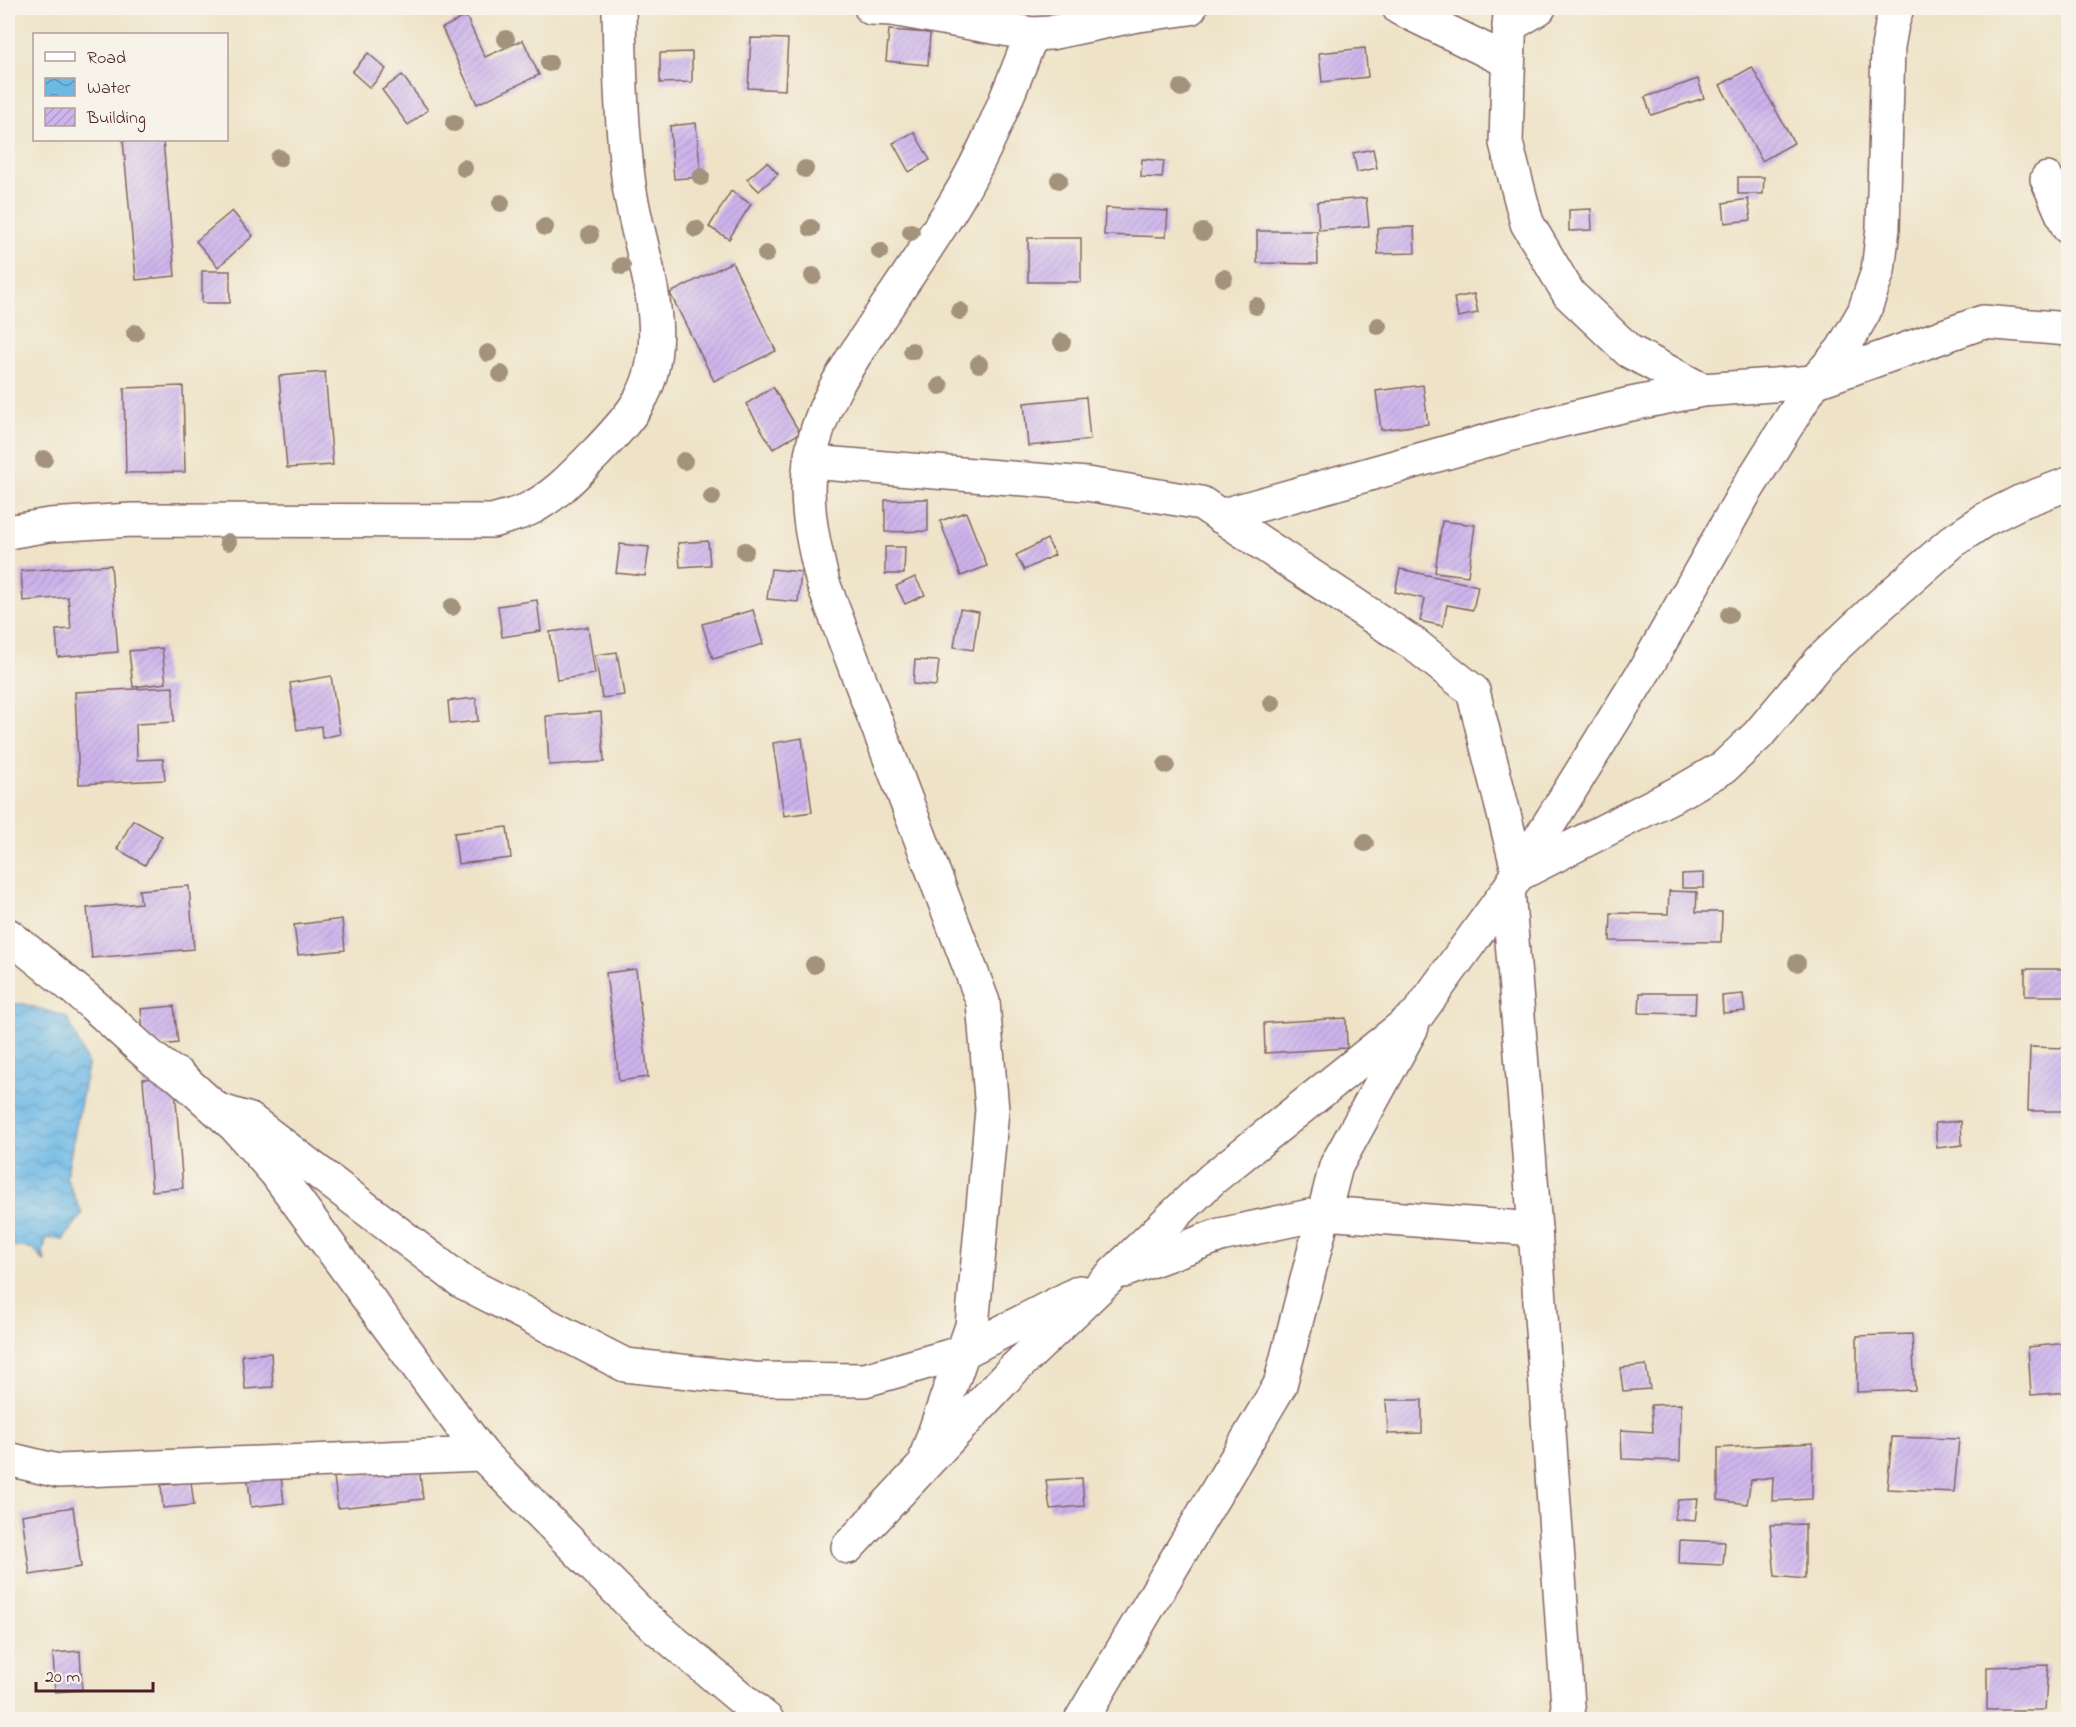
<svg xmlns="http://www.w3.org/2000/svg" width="2076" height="1727" viewBox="0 0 2076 1727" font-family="'Indie Flower',sans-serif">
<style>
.water{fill:url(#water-waves);stroke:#5c6c88;stroke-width:1.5}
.building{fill:url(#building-hatch)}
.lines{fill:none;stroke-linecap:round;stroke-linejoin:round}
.street-casing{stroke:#836462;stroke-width:36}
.street{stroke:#fff;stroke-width:33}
.tree{fill:#a4937c}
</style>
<defs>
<pattern id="water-waves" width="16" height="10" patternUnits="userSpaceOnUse" patternTransform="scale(1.5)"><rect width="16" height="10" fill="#6db9e6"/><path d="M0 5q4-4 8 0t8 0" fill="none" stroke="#5c96bb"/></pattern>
<pattern id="building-hatch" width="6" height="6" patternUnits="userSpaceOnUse" patternTransform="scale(1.5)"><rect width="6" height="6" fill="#ccb4ec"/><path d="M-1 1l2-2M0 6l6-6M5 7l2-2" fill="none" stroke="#b19acb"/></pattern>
</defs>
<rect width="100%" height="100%" fill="#f7f3e8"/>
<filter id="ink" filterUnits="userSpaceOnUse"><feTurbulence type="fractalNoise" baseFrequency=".0167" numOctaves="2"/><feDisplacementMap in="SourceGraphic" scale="12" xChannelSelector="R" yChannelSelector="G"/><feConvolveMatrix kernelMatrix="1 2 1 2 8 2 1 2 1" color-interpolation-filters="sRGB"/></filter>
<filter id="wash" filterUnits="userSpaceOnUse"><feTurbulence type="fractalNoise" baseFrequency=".008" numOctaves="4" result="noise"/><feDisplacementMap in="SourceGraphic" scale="24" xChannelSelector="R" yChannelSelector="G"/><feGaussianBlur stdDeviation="1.35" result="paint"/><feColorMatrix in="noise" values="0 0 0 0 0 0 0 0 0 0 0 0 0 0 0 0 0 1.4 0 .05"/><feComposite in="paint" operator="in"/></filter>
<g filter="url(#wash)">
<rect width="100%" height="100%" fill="#eee3c7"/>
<polygon class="water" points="8,1004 23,1004 67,1017 88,1065 66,1177 82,1214 63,1240 46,1238 43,1253 45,1262 32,1248 8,1246"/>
<g id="blocks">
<g class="building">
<polygon points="466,16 485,57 523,40 539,75 477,104 442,28"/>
<polygon points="889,30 930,33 928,65 886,61"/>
<polygon points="751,38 788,39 785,90 748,88"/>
<polygon points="1365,48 1368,77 1322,82 1319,53"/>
<polygon points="692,52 692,82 660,83 660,53"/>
<polygon points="368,53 386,69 370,88 352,72"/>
<polygon points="1752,67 1794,143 1762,161 1720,85"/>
<polygon points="402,75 428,110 408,125 382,90"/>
<polygon points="1698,79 1704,98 1651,115 1645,97"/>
<polygon points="696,123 701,177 674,179 670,126"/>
<polygon points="914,132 930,160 909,172 893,143"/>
<polygon points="123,140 163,140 175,276 136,280"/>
<polygon points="1373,149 1377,168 1357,172 1353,153"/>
<polygon points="1142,159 1164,161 1162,178 1141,177"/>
<polygon points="767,162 778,174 759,191 747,179"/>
<polygon points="1738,177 1764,177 1763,194 1738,194"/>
<polygon points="731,191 751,204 729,239 709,227"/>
<polygon points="1366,198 1369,226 1319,230 1317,202"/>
<polygon points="1748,199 1751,220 1725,223 1723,203"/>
<polygon points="1105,208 1168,211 1166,237 1104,235"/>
<polygon points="1591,209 1592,230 1569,231 1569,210"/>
<polygon points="232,211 253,236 218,267 196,241"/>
<polygon points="1414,227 1415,253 1378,254 1377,228"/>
<polygon points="1257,231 1317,231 1318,264 1257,263"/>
<rect x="1028" y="238" width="53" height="44"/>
<polygon points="732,262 776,351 714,381 670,293"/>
<rect x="202" y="271" width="28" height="32"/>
<polygon points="1474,294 1478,313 1458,317 1454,298"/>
<polygon points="325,372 333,465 287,468 279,376"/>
<polygon points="1423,385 1428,424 1381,430 1376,391"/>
<polygon points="183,386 185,472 126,473 124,388"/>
<polygon points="773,387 800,433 773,449 746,404"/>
<polygon points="1086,397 1090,440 1028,446 1024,403"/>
<polygon points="928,499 928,531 885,532 885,500"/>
<polygon points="966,512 987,566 961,576 940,521"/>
<polygon points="1442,521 1475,525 1468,576 1435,572"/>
<polygon points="1047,539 1055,555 1024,570 1016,555"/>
<polygon points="708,541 710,565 680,567 678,543"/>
<polygon points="620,544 649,547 645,576 616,573"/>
<polygon points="885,547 905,547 904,574 885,574"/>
<polygon points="111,565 118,652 58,657 56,630 71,629 68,597 23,601 21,571"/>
<polygon points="771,569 801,572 798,602 767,599"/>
<polygon points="1400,569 1478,586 1473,610 1447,605 1443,626 1420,621 1425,599 1395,592"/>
<polygon points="915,577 925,595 905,604 896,586"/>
<polygon points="537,600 541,631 502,637 498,606"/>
<polygon points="960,609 979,612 973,650 954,647"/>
<polygon points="753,610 763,644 713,659 702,624"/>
<polygon points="588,627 595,674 557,680 550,632"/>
<polygon points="162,648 166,683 133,687 129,651"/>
<polygon points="617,652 624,695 602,698 595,655"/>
<polygon points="915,660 939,661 936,686 913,684"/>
<polygon points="331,676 340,734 322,738 321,726 297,730 290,683"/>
<polygon points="173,687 174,722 136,724 137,760 163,759 165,780 79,784 75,692"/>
<polygon points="476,698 478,721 450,724 448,701"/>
<polygon points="601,712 604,762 549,765 546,716"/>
<polygon points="802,738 812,812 784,816 773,743"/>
<polygon points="133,820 162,836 145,865 117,849"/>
<polygon points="507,827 511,858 458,864 454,833"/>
<polygon points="1704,873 1704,888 1682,888 1682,874"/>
<polygon points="189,886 194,949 92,958 87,908 141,903 139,890"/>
<polygon points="1669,891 1697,892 1696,912 1722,912 1721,942 1610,941 1611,913 1668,914"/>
<polygon points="342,919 345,950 298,955 294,925"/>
<polygon points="636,969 648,1077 619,1081 606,973"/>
<rect x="2025" y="969" width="43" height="27"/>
<polygon points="1640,993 1696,993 1695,1014 1639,1013"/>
<polygon points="1743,994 1745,1011 1723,1013 1722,996"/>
<polygon points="174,1006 178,1043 144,1047 141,1009"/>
<polygon points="1346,1018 1347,1048 1265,1053 1264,1023"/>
<polygon points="2030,1047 2068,1048 2068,1111 2028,1111"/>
<polygon points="174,1076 183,1188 152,1191 143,1079"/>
<polygon points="1961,1121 1962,1145 1937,1148 1935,1123"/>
<polygon points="1912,1334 1915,1390 1857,1392 1857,1336"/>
<polygon points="2068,1343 2068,1392 2031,1395 2028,1347"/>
<polygon points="271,1353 273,1387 245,1389 242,1355"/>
<polygon points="1646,1365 1650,1389 1623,1391 1620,1368"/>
<polygon points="1386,1400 1422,1400 1422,1433 1388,1434"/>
<polygon points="1681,1404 1680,1461 1622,1459 1621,1430 1653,1432 1651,1405"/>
<polygon points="1892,1437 1959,1439 1954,1492 1887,1489"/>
<polygon points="1813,1443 1812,1499 1772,1501 1773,1477 1751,1480 1747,1504 1718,1500 1718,1448"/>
<polygon points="419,1467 423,1499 338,1508 334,1477"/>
<polygon points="281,1476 284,1503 251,1507 248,1480"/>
<polygon points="1082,1478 1084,1506 1050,1509 1046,1480"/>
<polygon points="191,1482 194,1505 163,1508 161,1485"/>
<polygon points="1698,1499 1695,1521 1674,1519 1678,1500"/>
<polygon points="73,1507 81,1567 30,1575 22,1515"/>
<polygon points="1805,1524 1805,1579 1775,1576 1770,1525"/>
<polygon points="1680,1540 1725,1542 1723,1565 1679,1563"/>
<polygon points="80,1651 82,1690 55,1692 53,1653"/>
<polygon points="2048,1665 2045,1710 1987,1710 1987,1667"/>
</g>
</g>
</g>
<g filter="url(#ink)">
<use href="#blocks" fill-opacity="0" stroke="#836462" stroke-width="1.5"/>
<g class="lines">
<defs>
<g id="street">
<polyline points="871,8 892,9 1032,34 1050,33 1132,16 1190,8"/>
<polyline points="1399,8 1508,61"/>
<polyline points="1510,8 1506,143 1527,223 1569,294 1629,351 1702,390"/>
<polyline points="1509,26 1539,8"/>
<polyline points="2047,179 2068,227"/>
<polyline points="810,462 1087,484 1201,503 1414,644 1473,691 1519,874"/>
<polyline points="1220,516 1551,423 1626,405 1702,390 1814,382 1983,322 2068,329"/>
<path d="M8,532l41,-7 83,-5 360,1c13,-4 28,-7 39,-13 26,-13 46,-36 66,-56 15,-16 30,-31 41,-49 40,-65 1,-149 -9,-218 -8,-59 -9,-118 -10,-177"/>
<polyline points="1519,874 1684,790 1724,767 1758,735 1821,660 1870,614 1953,541 1986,519 2020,502 2068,484"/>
<polyline points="1508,890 1535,1229 1569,1720"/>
<path d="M8,935c31,25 62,49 92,76 19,16 57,56 78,64l57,51 42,48 205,280 162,163 123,103"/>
<polyline points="218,1110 250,1120 461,1281 625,1365 753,1379 865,1380 963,1352 1080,1292"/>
<polyline points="1123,1271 1220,1235 1324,1213 1535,1229"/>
<path d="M927,1454l45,-128 20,-216 -9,-108 -160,-419c-10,-41 -19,-79 -13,-121 7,-52 37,-96 65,-138 27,-40 55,-80 80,-121 33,-54 54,-111 77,-169"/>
<polyline points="8,1459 58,1471 482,1454"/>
<polyline points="848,1547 1012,1371 1212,1179 1418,1014 1508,890 1646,668 1744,494 1814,382 1842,350 1864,312 1878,271 1883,228 1888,47 1892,24 1897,8"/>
<polyline points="1081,1720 1280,1385 1336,1166 1412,1027"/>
</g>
</defs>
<use href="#street" class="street-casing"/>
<use href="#street" class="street"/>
</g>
<g class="tree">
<circle cx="506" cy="39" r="9"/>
<circle cx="549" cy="63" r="9"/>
<circle cx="1181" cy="88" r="9"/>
<circle cx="454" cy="123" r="9"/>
<circle cx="279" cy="158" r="9"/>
<circle cx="464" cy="168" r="9"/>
<circle cx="805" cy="169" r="9"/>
<circle cx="701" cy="177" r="9"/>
<circle cx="1059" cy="180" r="9"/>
<circle cx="501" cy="203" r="9"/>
<circle cx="545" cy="227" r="9"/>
<circle cx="811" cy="228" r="9"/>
<circle cx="696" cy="229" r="9"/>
<circle cx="911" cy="232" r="9"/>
<circle cx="1203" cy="232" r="9"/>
<circle cx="590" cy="235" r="9"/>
<circle cx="880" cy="251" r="9"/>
<circle cx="766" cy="254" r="9"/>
<circle cx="622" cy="266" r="9"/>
<circle cx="813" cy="276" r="9"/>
<circle cx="1224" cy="278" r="9"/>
<circle cx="1256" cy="306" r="9"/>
<circle cx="960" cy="311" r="9"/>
<circle cx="1378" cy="326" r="9"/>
<circle cx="135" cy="333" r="9"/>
<circle cx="1062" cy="342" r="9"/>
<circle cx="912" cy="351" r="9"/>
<circle cx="488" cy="353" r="9"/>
<circle cx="979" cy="364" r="9"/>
<circle cx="501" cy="374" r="9"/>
<circle cx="940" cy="386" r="9"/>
<circle cx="44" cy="459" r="9"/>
<circle cx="684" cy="461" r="9"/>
<circle cx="712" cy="497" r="9"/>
<circle cx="228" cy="542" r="9"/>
<circle cx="745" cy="551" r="9"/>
<circle cx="452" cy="607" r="9"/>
<circle cx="1729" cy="615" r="9"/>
<circle cx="1272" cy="703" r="9"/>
<circle cx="1166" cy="765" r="9"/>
<circle cx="1365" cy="843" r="9"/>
<circle cx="1797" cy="963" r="9"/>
<circle cx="814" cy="965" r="9"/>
</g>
</g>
<rect width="2076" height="1727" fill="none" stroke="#f7f3e8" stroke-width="30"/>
<rect x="33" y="33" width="195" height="108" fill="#f7f3e8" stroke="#b29e9c" stroke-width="1.5"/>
<rect x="45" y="52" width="30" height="9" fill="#ffffff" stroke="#b29e9c" stroke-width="1.5"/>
<text x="87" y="63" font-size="18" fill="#4a1f2b">Road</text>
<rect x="45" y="78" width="30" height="18" fill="url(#water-waves)" stroke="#b29e9c" stroke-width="1.5"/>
<text x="87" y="93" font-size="18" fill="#4a1f2b">Water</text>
<rect x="45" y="108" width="30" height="18" fill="url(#building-hatch)" stroke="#b29e9c" stroke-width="1.5"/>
<text x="87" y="123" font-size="18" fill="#4a1f2b">Building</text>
<path d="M36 1682v9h117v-9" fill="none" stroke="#4a1f2b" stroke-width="3"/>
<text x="45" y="1682" font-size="18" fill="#4a1f2b" stroke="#f7f3e8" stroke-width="4.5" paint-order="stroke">20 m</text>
</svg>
